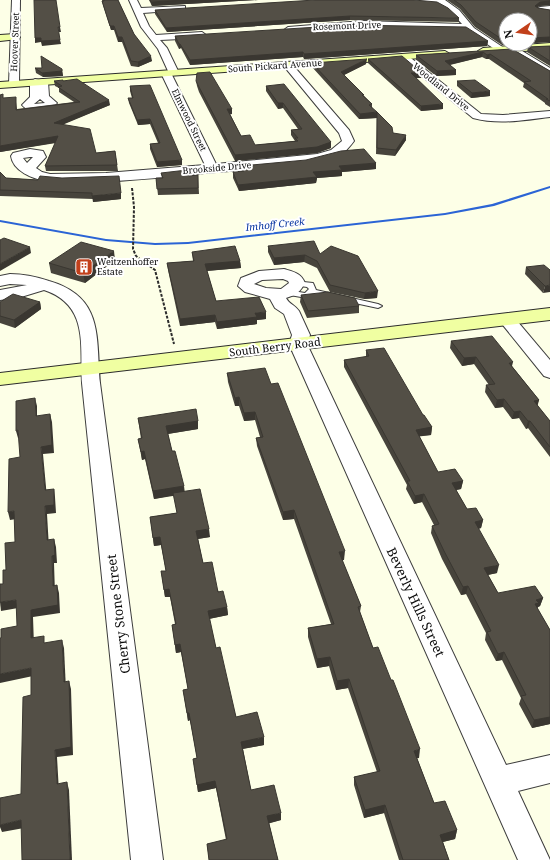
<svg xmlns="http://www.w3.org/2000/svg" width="550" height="860" viewBox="0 0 550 860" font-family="'Noto Serif',serif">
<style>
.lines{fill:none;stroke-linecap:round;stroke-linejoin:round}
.stream{fill:#2b64d5;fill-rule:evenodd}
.lane-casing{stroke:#3d3d3d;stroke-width:2}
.street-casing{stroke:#3d3d3d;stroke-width:2}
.secondary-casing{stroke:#2c2c2c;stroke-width:2}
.path{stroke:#2c2c2c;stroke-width:2;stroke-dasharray:3 1.5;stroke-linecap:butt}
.lane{fill:#fff;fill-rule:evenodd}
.street{fill:#fff;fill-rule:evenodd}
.secondary{fill:#f0ffa2;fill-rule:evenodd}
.wall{fill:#47443c}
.shaded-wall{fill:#3a3731}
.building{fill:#534f46;stroke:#3a3731}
.labels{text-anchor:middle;stroke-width:4;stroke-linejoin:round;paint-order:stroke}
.far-street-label{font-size:9px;fill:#0a0a0a;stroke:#fff}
.far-poi-label{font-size:9px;fill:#0a0a0a;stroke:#fff;text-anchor:start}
.far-water-label{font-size:10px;font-style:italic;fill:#0d39a2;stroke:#fff}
.street-label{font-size:11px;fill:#0a0a0a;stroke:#fff}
.near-street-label{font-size:13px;fill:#0a0a0a;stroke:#fff}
</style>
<rect width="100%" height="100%" fill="#fdffe7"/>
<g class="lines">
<polygon class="stream" points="550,186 550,188 494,206 445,215 188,244 155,245 106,241 0,222 0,220 106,239 155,243 188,242 445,213 492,204"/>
<defs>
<polygon id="lane" points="294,281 313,283 316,290 378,304 382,306 378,308 313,294 310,297 301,297 284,294 283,292 287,290 305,293 309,289 307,287 294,285"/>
<g id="street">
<polygon points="12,0 20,0 19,84 14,87 9,84"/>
<path d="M129,0h8l4,8 44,-2v4h-3l-39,3 6,13 7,9 46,-3 4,3 -4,3 -42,2 7,8 12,25 -2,2h-5l44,89 101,-10 14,-4 11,-9 -3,-8 -56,-68 5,-3 3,1 58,67 5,11c-6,8 -11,14 -21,17 -33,10 -82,11 -117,14 -42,4 -83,9 -124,10 -15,0 -31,1 -46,-1 -13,-2 -33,-10 -35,-25l2,-3 17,-4 13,2 3,6 -10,11 6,4 8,2 56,-1 99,-8 -44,-92 2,-2h5l-10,-22 -17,-22zM30,157h3l-6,6 -4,-5z"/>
<path d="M402,0h43l14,10 15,18 33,22 -2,2h-6l-33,-22 -103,-3 -75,6 -4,-3 4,-3 75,-6 99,3c-21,-24 -26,-21 -56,-22z"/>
<polygon points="550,6 550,13 537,11 536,9 540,7"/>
<polygon points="514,46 550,68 550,75 511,51 509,49"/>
<path d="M404,54l3,1 74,59 22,1 47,-4v6c-26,3 -51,8 -77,1l-72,-59 -2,-2 2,-2z"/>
<path d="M35,79l4,1 4,-1 5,3 1,14 8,7c-7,9 -27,12 -35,2l8,-8v-15zM40,99l5,4 -11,1z"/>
<path d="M284,269c10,3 17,4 21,14 -5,9 -9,12 -19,15 3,6 9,7 13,13l11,24 -3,9 199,421 44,-10v28l-32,8 32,69h-32l-229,-516 3,-9 -8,-21 -9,-6 -5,-9 -25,-7 -7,-6 3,-8 18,-7zM283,279l5,2 1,2 -8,6 -15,-1 -12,-4 8,-4z"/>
<path d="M10,274c14,0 27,3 39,7 55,16 47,56 51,102l63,477h-32l-49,-477c-2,-38 7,-78 -38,-93l-23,7 -21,3v-10l27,-5 -17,-1 -10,2v-10z"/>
<polygon points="506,314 512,315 550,360 550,378 544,376 498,319 500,315"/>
</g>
<g id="secondary">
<polygon points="15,34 20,37 18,39 0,41 0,35"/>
<polygon points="550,43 550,49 483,54 478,51 483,48"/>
<polygon points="445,51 450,54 449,56 0,88 0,82"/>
<polygon points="550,308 550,320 0,385 0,373"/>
</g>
</defs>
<use href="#lane" class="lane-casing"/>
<use href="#street" class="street-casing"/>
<use href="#secondary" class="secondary-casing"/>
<polyline class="path" points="132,188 134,207 133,249 136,256 155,270 174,344"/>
<use href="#lane" class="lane"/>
<use href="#street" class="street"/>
<use href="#secondary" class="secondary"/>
</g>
<g class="wall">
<polygon points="102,0 118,0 134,34 152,61 138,67 131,66 122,42 118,42 114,30 111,30 103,5"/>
<polygon points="149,0 258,0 152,6"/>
<polygon points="447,0 550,0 550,5 539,6 537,8 538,8 550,10 550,42 502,45 475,27 460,9"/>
<polygon points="155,10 459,18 459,22 350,20 167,32 155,14"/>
<polygon points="175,36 488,41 487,46 304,59 303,57 190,65 181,48 179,49 175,41"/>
<polygon points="550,46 550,66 527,52 528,47"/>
<polygon points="512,49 550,71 550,107 545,104 545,103 523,87 524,83 489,59 486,59 482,57 450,65 456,70 456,75 436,76 416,60 416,55"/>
<polygon points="368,59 421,78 416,78 443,109 421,111 368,63"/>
<polygon points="312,63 366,64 344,75 372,104 372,107 377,118 359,119 312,67"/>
<polygon points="35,68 62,69 63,76 43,77 36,73"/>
<polygon points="54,81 63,81 110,105 63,124 96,153 115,151 118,171 46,171 45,166 56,143 0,152 4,98 16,102 17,109 74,102 59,92 59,88 55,86"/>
<polygon points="196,81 232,114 230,114 241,136 255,145 295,141 291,135 291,130 298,129 283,108 278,109 266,91 266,86 331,148 317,153 235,161 199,92 197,86"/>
<polygon points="457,81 490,96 471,98 457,86"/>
<polygon points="130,86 182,165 157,167 150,149 150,144 158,143 150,124 138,125 129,103 128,98 132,98 130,91"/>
<polygon points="377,112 393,133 406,140 395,156 376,154"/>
<polygon points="376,163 376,169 342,172 342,176 317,178 316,183 239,191 233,178 233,172 241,172 241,166"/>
<polygon points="0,172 6,178 38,180 121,199 93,202 93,199 0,196"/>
<polygon points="161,173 189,176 198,175 199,194 158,195 156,178 162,178"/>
<polygon points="268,246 320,254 377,298 364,299 330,292 317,268 304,262 274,265 268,252"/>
<polygon points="192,252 240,261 241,268 207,271 216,301 266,319 257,320 257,324 217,329 215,322 180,326 168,270 167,263 193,261"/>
<polygon points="115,260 85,283 51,273 49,263"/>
<polygon points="526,267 550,270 543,293 525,274"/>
<polygon points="301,295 359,306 359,313 307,318 300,302"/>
<polygon points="0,302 40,302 41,309 15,328 0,323"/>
<polygon points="451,341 512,366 539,400 537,405 550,421 550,457 528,428 526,429 519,418 512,419 503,407 495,408 485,392 486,385 489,385 474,364 462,366 450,348"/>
<polygon points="366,350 423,415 432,427 431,435 419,436 438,472 463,481 461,489 456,490 467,509 483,520 481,528 478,529 497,573 488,575 498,593 543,598 540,606 538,607 537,608 550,630 550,724 532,728 519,704 521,698 502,660 496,661 485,640 486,633 466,594 461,595 442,559 431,533 432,526 434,525 422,502 414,504 406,489 407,485 344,367 344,360 366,357"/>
<polygon points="227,373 271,384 344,560 342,560 361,606 360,612 373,648 419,758 417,758 434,803 457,830 455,839 443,842 449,860 399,860 384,813 364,818 354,785 354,777 377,772 348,688 336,690 329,666 317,668 308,637 308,628 331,624 294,519 283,520 257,446 256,438 260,437 255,420 244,421 239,406 235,406 228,382"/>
<polygon points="138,418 198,421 198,429 168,434 172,451 184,491 210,537 198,539 203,563 227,607 228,615 209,619 216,648 236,717 264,745 243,749 251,790 281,820 269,823 278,860 209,860 207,844 226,840 216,788 198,792 193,759 197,758 190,720 188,721 183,690 188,689 181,652 176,653 172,625 175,624 170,597 165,597 161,571 166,571 161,545 154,546 150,517 177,513 174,495 154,499 145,459 142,460 138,439 141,439"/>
</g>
<g class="shaded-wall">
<polygon points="184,0 258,0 152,6 151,2"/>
<polygon points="550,1 550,5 539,6 535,10 535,6 540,2"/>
<polygon points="350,16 350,20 167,32 166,28"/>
<polygon points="110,26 114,26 114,30 111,30"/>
<polygon points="58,27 60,27 61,32 59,32"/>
<rect x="118" y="37" width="4" height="5"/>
<polygon points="550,37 550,42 530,43 530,38"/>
<polygon points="35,38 41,38 60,40 61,44 42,46 41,42 35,43"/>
<polygon points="503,40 506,40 506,44 515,44 502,45"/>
<polygon points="488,41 487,46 304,59 304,54"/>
<polygon points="179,44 180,44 181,48 179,49"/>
<polygon points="303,52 303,57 190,65 190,60"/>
<polygon points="483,52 482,57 444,66 445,61"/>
<polygon points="490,54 489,59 486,59 487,55"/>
<polygon points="151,56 152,61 138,67 138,62"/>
<polygon points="367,59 366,64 340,77 341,72"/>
<polygon points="456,70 456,75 436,76 437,71"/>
<polygon points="62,71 63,76 43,77 42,73"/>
<polygon points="411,73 422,73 421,78 410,78"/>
<polygon points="490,91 490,96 471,98 472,93"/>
<polygon points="109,100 110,105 55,128 54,123"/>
<polygon points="278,103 283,103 283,108 278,109"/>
<polygon points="443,104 443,109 421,111 421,106"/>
<polygon points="227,109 232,109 232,114 227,115"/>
<polygon points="377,112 377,118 359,119 360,114"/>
<polygon points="150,119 150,124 138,125 137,120"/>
<polygon points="406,135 406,140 395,156 396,150"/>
<polygon points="58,136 59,142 0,152 0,146"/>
<polygon points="331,142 331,148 317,153 235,161 235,155"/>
<polygon points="182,160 182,165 157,167 157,162"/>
<polygon points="376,163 376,169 342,172 342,176 317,178 316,183 239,191 238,185 313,172 339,166"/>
<polygon points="121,193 121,199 93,202 92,196"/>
<polygon points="30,247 31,253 0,271 0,264"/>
<polygon points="114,251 115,260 85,283 83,273"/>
<polygon points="305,255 304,262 274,265 274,258"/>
<polygon points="240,261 241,268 205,271 205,264"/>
<polygon points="550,285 550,292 543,293 545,286"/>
<polygon points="378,291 377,298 364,299 365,293"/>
<polygon points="40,302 41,309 15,328 14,320"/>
<polygon points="266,312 266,319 257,320 257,324 217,329 217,322 255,313"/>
<polygon points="215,315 215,322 180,326 180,319"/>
<polygon points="476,357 474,364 462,366 464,358"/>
<polygon points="513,362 511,370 509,363"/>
<polygon points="239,397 239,406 235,406 235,398"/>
<polygon points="35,398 37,406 37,424 36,416"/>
<polygon points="504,399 503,407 495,408 497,400"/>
<polygon points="539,400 537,408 534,401"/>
<polygon points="520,411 519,418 512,419 514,412"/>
<polygon points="255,412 255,420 244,421 244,413"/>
<polygon points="50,414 52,422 54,453 43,454 47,498 45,490 41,447"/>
<polygon points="198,421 198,429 167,434 166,426"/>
<polygon points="528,421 530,421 528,428 526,429"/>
<polygon points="432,427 431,435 415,437 416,430"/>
<polygon points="18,430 20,438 18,438 16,431"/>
<polygon points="144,451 145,459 142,460 141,452"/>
<polygon points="463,481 461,489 451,491 452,483"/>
<polygon points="184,486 185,494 154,499 153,491"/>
<polygon points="54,489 55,497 56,513 47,514 49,548 47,540 45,506"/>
<polygon points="424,494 422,502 414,504 415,496"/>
<polygon points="294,510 294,519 283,520 283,512"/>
<polygon points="14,511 16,519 10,520 8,512"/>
<polygon points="483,520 481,528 473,530 475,522"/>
<polygon points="209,529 210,537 197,539 196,531"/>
<polygon points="160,537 161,545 154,546 153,538"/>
<polygon points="54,539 56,547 57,563 54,563 55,594 53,586 52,556"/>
<polygon points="345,551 344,560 338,561 339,552"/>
<polygon points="499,565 497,573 482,576 484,568"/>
<polygon points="57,585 59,593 60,613 33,617 34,646 31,638 31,610"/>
<polygon points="468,586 466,594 461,595 463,587"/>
<polygon points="169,589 170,597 165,597 164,590"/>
<polygon points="543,598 540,606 538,607 536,611 532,612 536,600"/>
<polygon points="16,600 18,608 1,611 0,602"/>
<polygon points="227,607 228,615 208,619 208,611"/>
<polygon points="62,640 64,648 66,690 64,682"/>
<polygon points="180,644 181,652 176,653 175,645"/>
<polygon points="504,652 502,660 496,661 498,654"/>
<polygon points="330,657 329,666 317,668 317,659"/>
<polygon points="31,668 33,676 0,683 0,674"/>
<polygon points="349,679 348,688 336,690 337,681"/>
<polygon points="69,681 71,689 73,755 57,757 59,792 57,784 55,750"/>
<polygon points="187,713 189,713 190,720 188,721"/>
<polygon points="550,717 550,724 532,728 534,720"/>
<polygon points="264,737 264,745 241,749 241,742"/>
<polygon points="420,749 419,758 412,759 414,751"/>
<polygon points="215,781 216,788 198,792 197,785"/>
<polygon points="67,782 69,790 72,860 70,860"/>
<polygon points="385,805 384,813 364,818 365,810"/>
<polygon points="281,813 281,820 267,824 267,816"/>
<polygon points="21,820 24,828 2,832 0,827 0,825"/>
<polygon points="457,830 455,839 438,843 440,835"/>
</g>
<g class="building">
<polygon points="34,0 56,0 60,27 58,27 60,40 41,41 41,38 35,38"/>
<polygon points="104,0 118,0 134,34 151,56 138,62 131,61 122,37 118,37 114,26 110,26 102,1 104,1"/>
<polygon points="150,0 184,0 151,2"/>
<polygon points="315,0 414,0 437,2 448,8 459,18 350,16 166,28 155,10"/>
<polygon points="454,0 550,0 550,1 540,2 535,6 538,8 550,10 550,37 530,38 530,20 506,20 506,40 503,40 476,22 461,5"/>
<polygon points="350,25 466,27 488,41 304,54 303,52 190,60 180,44 179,44 175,36"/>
<polygon points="550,46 550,61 528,47"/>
<polygon points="512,49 550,71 550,101 546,99 548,99 524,82 531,81 490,54 487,55 483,52 445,61 456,70 437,71 416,55"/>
<polygon points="41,56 62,69 62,71 42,73 35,68 42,68"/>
<polygon points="402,56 422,73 411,73 443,104 421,106 368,59"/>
<polygon points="367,59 341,72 364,95 362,95 372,104 369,105 377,112 360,114 312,63"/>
<polygon points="210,72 232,109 227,109 241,136 250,135 255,145 298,141 295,138 298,138 291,130 302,129 283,103 278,103 266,86 284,84 331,142 317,147 235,155 199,87 196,81 197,73"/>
<polygon points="77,79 109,100 54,123 90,129 96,153 115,151 117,165 45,166 58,136 0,146 0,95 3,94 3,98 16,97 16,110 80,102 58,87 62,86 54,81 63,80 63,81"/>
<polygon points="475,80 490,91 472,93 457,81"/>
<polygon points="150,85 182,160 157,162 150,144 160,143 150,119 137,120 128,98 133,98 130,86"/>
<polygon points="377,112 392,127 393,133 406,135 396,150 377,148"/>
<polygon points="364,149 376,163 339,166 342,170 313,172 317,177 238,185 233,172 244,171 241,166 306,160 341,151"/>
<polygon points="187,170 189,176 198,175 198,188 157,189 156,178 163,178 161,173"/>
<polygon points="0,172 6,178 38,180 40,176 62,178 119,176 121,193 92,196 92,193 0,190"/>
<polygon points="4,238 30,247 0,264 0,240"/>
<polygon points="314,241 320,254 331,246 358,256 378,291 365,293 330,285 317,261 305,255 274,258 268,246"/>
<polygon points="81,242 114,251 83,273 49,263"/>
<polygon points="235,246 240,261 205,264 216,301 259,297 266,312 255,313 257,317 217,322 215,315 180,319 167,263 194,261 192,252"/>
<polygon points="544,265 550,270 550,285 545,286 526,267"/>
<polygon points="328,292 355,298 359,306 308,311 301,295"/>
<polygon points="13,294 40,302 14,320 0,316 0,302"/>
<polygon points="492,336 513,362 509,363 539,400 534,401 550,421 550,447 530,421 528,421 520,411 514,412 504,399 497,400 486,385 495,384 476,357 464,358 451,341"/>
<polygon points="384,348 423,415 424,415 432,427 416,430 438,472 455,469 463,481 452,483 467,509 476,508 483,520 475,522 499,565 484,568 498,593 535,586 543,598 536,600 539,603 535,604 550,630 550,717 534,720 521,696 526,695 504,652 498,654 487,632 491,631 468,586 463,587 444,551 432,526 439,524 424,494 415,496 407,481 410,481 344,360 369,356 366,350"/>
<polygon points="265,368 271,384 278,383 345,551 339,552 361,606 358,607 373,648 378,647 391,680 393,680 420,749 414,751 434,803 445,801 457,830 440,835 449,860 403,860 385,805 365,810 354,777 380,771 349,679 337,681 330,657 317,659 308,628 334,624 294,510 283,512 256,438 263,437 255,412 244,413 239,397 235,398 227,373"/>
<polygon points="35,398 36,416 50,414 52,445 41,447 45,490 54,489 54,505 45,506 47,540 54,539 55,555 52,556 53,586 57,585 58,605 31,610 31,638 44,636 44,643 62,640 64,682 69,681 71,747 55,750 57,784 67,782 70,860 22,860 21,820 0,825 0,798 21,794 23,697 31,695 31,668 0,674 0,638 1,638 1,629 17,626 16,600 0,602 0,584 3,584 3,570 6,570 5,543 15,542 14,511 8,512 9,459 20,457 18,430 16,431 16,401"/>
<polygon points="196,409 198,421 166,426 172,451 175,451 184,486 153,491 144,451 141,452 138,439 142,438 138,418"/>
<polygon points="200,489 209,529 196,531 203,563 212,562 218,592 223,591 227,607 208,611 216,648 220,647 236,717 257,712 264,737 241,742 251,790 274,785 281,813 267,816 278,860 209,860 207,844 227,839 215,781 197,785 193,759 197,758 189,713 187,713 183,690 188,689 180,644 175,645 172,625 176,624 169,589 164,590 161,571 166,571 160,537 153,538 150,517 177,513 173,493"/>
</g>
<defs>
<symbol id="building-square" viewBox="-11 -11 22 22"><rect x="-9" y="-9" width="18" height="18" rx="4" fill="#c2401b" stroke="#fff"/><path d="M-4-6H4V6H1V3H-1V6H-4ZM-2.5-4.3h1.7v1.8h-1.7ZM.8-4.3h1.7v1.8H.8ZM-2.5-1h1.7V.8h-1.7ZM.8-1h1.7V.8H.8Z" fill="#fff"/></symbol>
</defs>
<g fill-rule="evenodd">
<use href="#building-square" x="74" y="257" width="20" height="20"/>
</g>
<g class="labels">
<g class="far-street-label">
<text transform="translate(347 26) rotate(-2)" y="3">Rosemont Drive</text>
<text transform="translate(15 42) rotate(-88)" y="3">Hoover Street</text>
<text transform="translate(275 66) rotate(-4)" y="3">South Pickard Avenue</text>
<text transform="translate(441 87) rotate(39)" y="3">Woodland Drive</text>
<text transform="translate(189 120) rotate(64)" y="3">Elmwood Street</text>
<text transform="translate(217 168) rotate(-5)" y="3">Brookside Drive</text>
</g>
<g class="far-poi-label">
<text x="97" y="265">Weitzenhoffer<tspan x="97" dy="10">Estate</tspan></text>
</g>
<g class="far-water-label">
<text transform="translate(275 224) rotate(-6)" y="4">Imhoff Creek</text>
</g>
<g class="street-label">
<text transform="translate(275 347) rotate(-7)" y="4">South Berry Road</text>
</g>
<g class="near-street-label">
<text transform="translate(416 602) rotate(65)" y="5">Beverly Hills Street</text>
<text transform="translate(118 614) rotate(-97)" y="5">Cherry Stone Street</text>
</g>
</g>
<g transform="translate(518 32) rotate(257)"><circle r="19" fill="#ffffff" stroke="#9d9d9d"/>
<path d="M0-3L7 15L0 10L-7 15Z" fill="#c2401b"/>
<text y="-6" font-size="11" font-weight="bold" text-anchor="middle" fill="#0a0a0a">N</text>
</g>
</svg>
